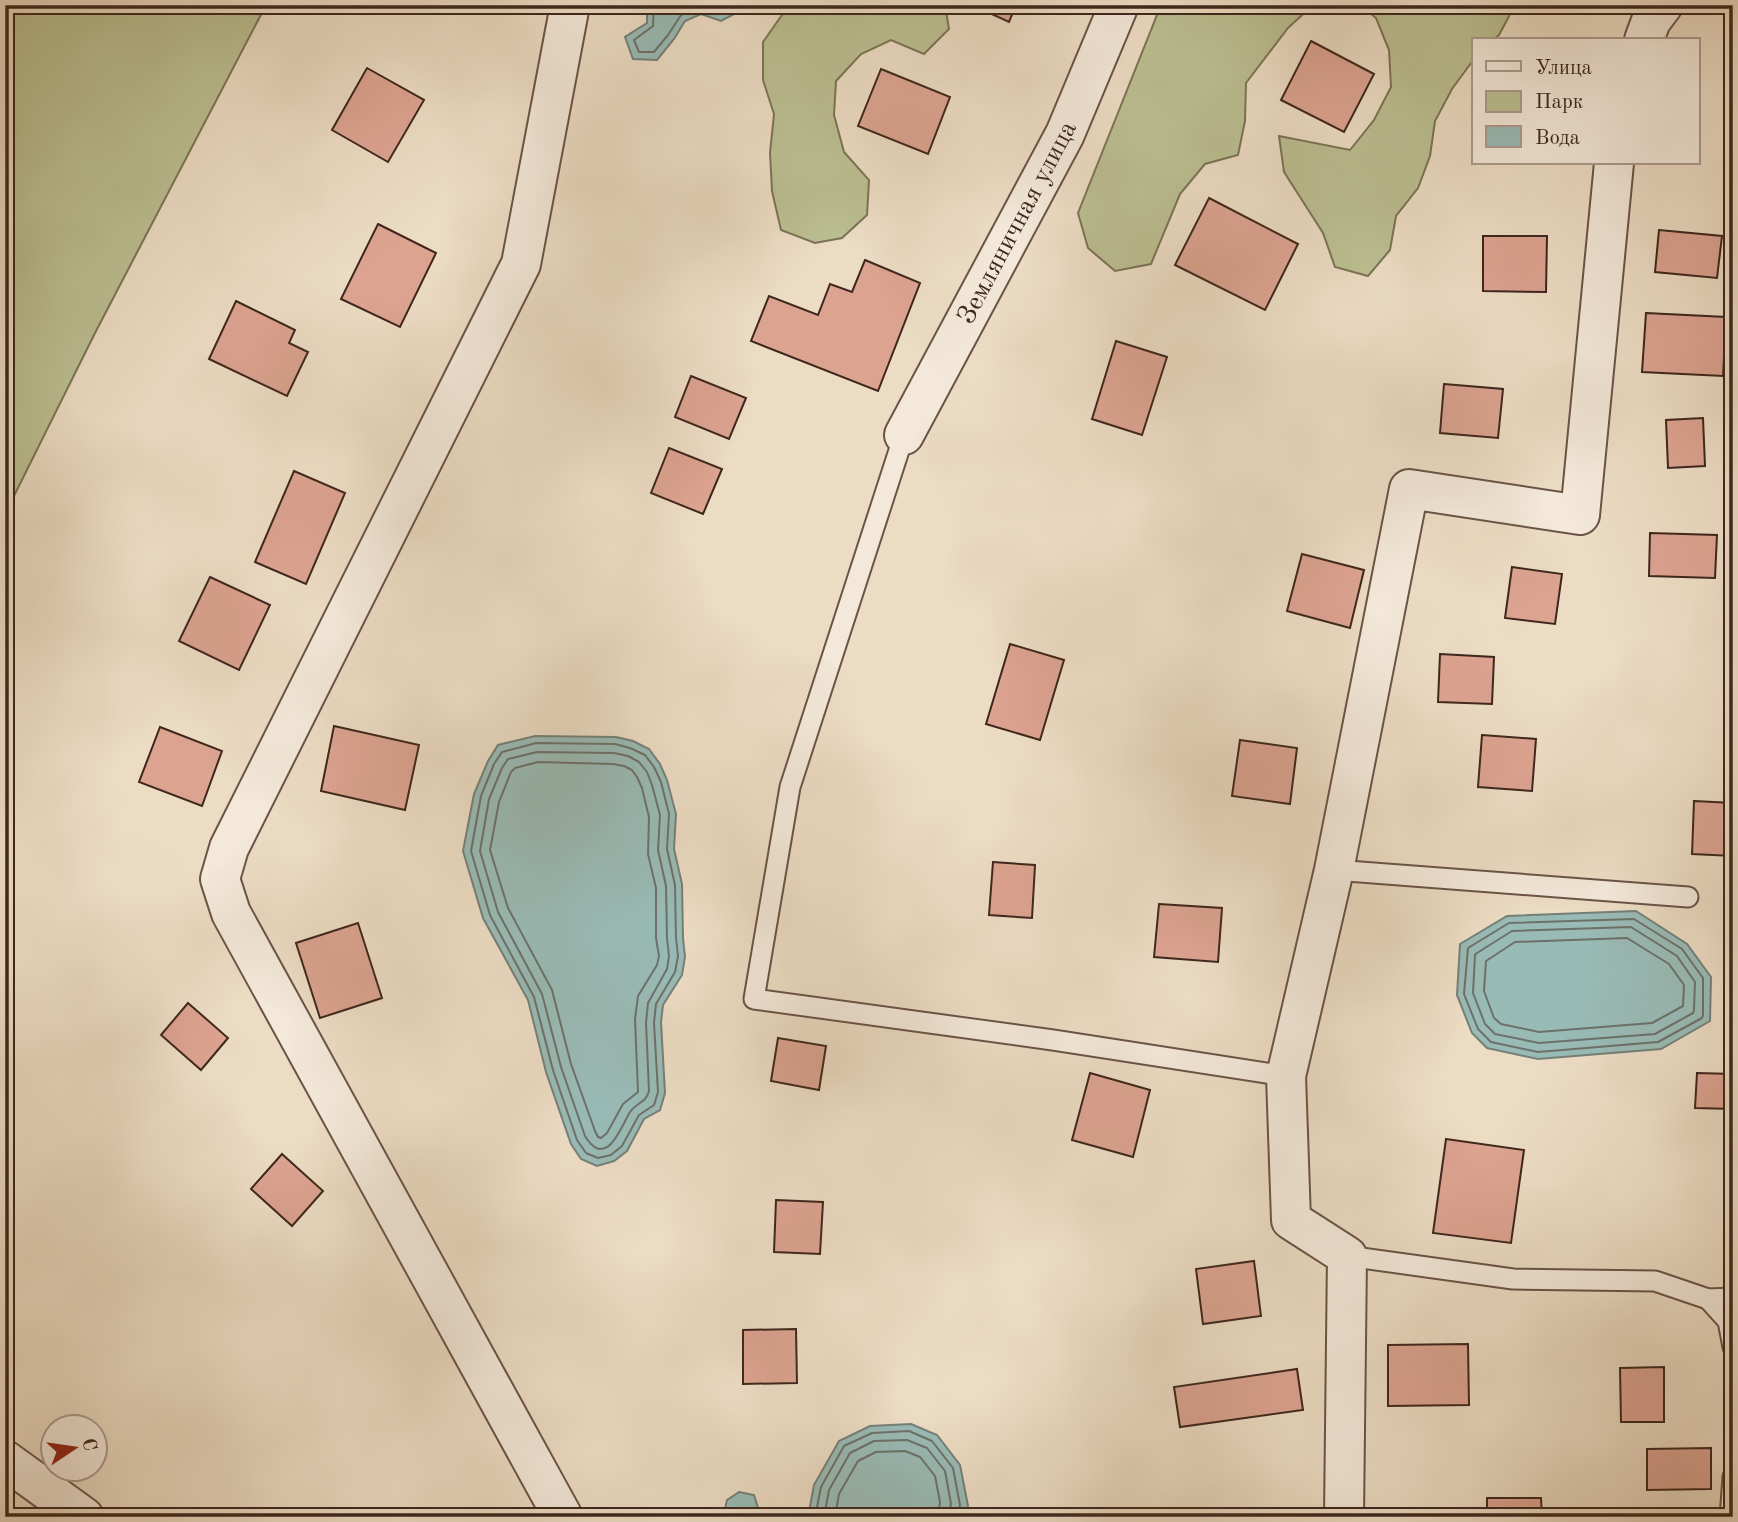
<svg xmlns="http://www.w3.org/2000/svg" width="1738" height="1522" viewBox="0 0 1738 1522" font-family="'Old Standard TT',serif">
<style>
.green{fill:#bbbf91;stroke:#7c7357;stroke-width:2}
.water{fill:#99bbb6;stroke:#758079;stroke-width:2}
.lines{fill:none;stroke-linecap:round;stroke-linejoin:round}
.shore{stroke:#6c716a;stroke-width:2}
.building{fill:#dca391;stroke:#3e271d;stroke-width:2}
.service-casing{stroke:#6a5447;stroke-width:23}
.minor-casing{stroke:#6a5447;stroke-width:42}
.service{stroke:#f3e8d9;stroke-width:19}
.minor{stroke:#f3e8d9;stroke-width:38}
.labels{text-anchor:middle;stroke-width:5;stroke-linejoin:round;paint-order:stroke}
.street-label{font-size:26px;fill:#3e271d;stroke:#f3e8d9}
</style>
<rect width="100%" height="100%" fill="#ecdcc4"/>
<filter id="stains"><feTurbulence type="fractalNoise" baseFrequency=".00286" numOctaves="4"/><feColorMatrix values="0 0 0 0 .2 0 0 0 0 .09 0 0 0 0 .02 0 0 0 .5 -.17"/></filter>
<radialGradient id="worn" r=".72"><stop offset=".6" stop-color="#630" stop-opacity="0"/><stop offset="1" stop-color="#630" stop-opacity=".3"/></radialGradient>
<g class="green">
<polygon points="5,5 266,5 95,333 5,514"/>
<polygon points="789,5 945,5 949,29 924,54 891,40 861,54 836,81 834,115 844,152 869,180 867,215 842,238 815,243 781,230 772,191 770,153 774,114 763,80 763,42"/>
<polygon points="1161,5 1313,5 1288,28 1246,83 1245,121 1238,155 1205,164 1180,194 1151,264 1115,271 1088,248 1078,213"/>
<polygon points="1360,5 1515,5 1499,35 1493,40 1474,40 1474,59 1452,89 1435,121 1430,156 1418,188 1396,216 1390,250 1368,276 1335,267 1323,233 1284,172 1279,136 1350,150 1374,120 1391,87 1389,50 1376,18"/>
</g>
<g class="water">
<polygon points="647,5 747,5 742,10 721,21 701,14 685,21 674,39 657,60 633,59 625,37 647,23"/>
<polygon points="535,736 616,737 633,741 649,749 660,764 667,780 676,814 674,849 682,884 683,938 685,957 682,975 663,1005 661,1022 665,1093 660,1110 644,1119 627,1151 614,1161 597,1166 581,1159 571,1144 546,1072 528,1000 483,918 463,851 474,794 488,761 498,745"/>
<polygon points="1636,911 1687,944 1711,977 1710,1021 1661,1049 1538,1059 1487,1048 1472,1033 1457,995 1460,944 1507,916"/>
<polygon points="911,1424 937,1435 960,1465 968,1506 963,1517 808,1517 814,1485 839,1441 870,1426"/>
<polygon points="739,1492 754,1495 761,1517 723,1517 727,1500"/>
</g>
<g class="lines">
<g class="shore">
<polyline points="654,5 653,26 634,40 639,52 654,52 668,35 681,15 700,7 720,13 736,5"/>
<polygon points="536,743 615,744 630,748 645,755 654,767 661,782 669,814 667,849 675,885 676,938 678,956 675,972 656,1004 654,1023 658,1092 654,1105 639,1115 622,1146 611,1155 598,1158 586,1153 577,1140 553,1070 534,997 490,915 471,851 481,796 494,764 502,752"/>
<path d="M537,752l77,1 14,3 11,6 8,10 5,13 8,30 -2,35 8,36 1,52 2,18 -2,13 -19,34 -2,20 3,68c-3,12 -13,12 -19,21 -10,17 -24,58 -45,24l-24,-69 -19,-73 -44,-82 -18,-61 9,-52 13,-31 6,-9z"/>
<polygon points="538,762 613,764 624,766 632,770 637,777 642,788 649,817 648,854 656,888 656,938 659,956 657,965 638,996 635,1019 638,1092 623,1104 607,1133 601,1138 598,1137 595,1131 571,1064 552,990 508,908 490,850 499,802 511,772 515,768"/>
<polygon points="1634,919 1682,949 1703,978 1703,1015 1702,1018 1658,1042 1538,1052 1491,1042 1478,1029 1464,994 1468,948 1509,923"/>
<polygon points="1631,927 1677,956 1695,982 1694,1010 1693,1013 1655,1034 1539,1043 1495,1034 1485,1024 1473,993 1475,955 1477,953 1512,931"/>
<polygon points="1627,938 1669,964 1684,985 1683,1006 1652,1023 1539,1032 1501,1024 1494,1018 1484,991 1486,961 1515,942"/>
<polyline points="815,1517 821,1487 844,1446 872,1433 909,1431 932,1441 953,1468 960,1505 957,1517"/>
<polyline points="824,1517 829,1490 850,1453 874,1441 907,1440 927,1448 945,1471 951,1504 948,1517"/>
<polyline points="835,1517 839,1494 858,1461 876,1452 905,1451 920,1457 935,1476 940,1502 938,1517"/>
</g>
</g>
<g class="building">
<polygon points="972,5 1016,5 1009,22"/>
<polygon points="1311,41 1374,74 1344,132 1281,100"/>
<polygon points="367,68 424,100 388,162 332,130"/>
<polygon points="881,69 950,97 928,154 858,126"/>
<polygon points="1209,198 1298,244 1265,310 1175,265"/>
<polygon points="378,224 436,253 400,327 341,299"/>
<polygon points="1659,230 1722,236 1717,278 1655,272"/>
<polygon points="1483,236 1547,236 1546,292 1483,291"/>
<polygon points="865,260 920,283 878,391 751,341 769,296 818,315 830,284 852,292"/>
<polygon points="236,301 295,330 289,343 308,352 287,396 209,359"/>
<polygon points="1646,313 1726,317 1723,376 1642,372"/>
<polygon points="1116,341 1167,357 1142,435 1092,419"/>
<polygon points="691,376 746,398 729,439 675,417"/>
<polygon points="1444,384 1503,389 1498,438 1440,433"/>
<polygon points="1703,418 1705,466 1668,468 1666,420"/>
<polygon points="669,448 722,469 703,514 651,493"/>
<polygon points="294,471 345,493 306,584 255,562"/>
<polygon points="1650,533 1717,535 1715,578 1649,576"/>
<polygon points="1302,554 1364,570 1350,628 1287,611"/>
<polygon points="1512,567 1562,574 1555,624 1505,618"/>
<polygon points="210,577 270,605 239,670 179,641"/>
<polygon points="1010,644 1064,660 1040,740 986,724"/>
<polygon points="1440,654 1494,657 1492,704 1438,702"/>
<polygon points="334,726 419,745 405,810 321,791"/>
<polygon points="160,727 222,751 202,806 139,782"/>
<polygon points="1482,735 1536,739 1532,791 1478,787"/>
<polygon points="1240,740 1297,748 1290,804 1232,796"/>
<polygon points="1694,801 1733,803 1733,856 1692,854"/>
<polygon points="993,862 1035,865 1032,918 989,915"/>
<polygon points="1159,904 1222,908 1218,962 1154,957"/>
<polygon points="358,923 382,998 320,1018 296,943"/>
<polygon points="188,1003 228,1038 201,1070 161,1035"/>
<polygon points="778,1038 826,1046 819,1090 771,1081"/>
<polygon points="1090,1073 1150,1090 1133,1157 1072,1140"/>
<polygon points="1697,1073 1733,1074 1733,1109 1695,1108"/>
<polygon points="1446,1139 1524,1150 1511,1243 1433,1233"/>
<polygon points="282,1154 323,1191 292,1226 251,1189"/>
<polygon points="776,1200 823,1202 820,1254 774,1252"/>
<polygon points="1254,1261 1261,1316 1203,1324 1196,1269"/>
<polygon points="796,1329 797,1383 743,1384 743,1330"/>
<polygon points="1468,1344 1469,1405 1388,1406 1388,1345"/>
<polygon points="1664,1367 1664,1422 1621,1422 1620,1368"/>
<polygon points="1297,1369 1303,1410 1180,1427 1174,1387"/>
<polygon points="1711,1448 1711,1489 1647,1490 1647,1449"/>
<polygon points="1487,1498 1541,1498 1542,1517 1487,1517"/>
<polygon points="1447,1513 1447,1517 1405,1517 1405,1514"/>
</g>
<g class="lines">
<defs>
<g id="service">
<polyline points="904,435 790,787 754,999 1053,1040 1286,1076"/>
<polyline points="1334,870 1688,897"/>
<polyline points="1347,1256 1513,1279 1655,1281 1708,1299 1728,1321 1733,1347"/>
<polyline points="1708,1299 1733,1298"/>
<polyline points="1730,1517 1733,1477"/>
</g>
<g id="minor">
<polyline points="1644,40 1651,21 1663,5"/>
<polyline points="904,435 1065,134 1119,5"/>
<polyline points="5,1460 84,1517"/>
<polyline points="563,1517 231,913 220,879 229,848 521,264 570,5"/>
<polyline points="1344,1517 1347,1256 1291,1220 1286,1076 1334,870 1409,489 1580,515 1614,163"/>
</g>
</defs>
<use href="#service" class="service-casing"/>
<use href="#minor" class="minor-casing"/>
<use href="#service" class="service"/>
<use href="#minor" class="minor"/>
</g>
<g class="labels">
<g class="street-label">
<text transform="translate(1016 222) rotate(-62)" y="9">Земляничная улица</text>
</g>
</g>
<rect width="1738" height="1522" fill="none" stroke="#ecdcc4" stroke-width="28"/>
<rect x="7" y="7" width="1724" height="1508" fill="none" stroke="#3e271d" stroke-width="3.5"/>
<rect x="14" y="14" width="1710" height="1494" fill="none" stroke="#3e271d" stroke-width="2"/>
<rect x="1472" y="38" width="228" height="126" fill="#f3e8d9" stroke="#ab9b8e" stroke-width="2"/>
<rect x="1486" y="61" width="35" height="10" fill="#f3e8d9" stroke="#ab9b8e" stroke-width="2"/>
<text x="1535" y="74" font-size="21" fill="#3e271d">Улица</text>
<rect x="1486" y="91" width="35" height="21" fill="#bbbf91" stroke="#ab9b8e" stroke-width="2"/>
<text x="1535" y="108" font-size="21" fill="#3e271d">Парк</text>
<rect x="1486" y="126" width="35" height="21" fill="#99bbb6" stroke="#ab9b8e" stroke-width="2"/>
<text x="1535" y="144" font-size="21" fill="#3e271d">Вода</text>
<g transform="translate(74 1448) rotate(77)"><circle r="33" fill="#f3e8d9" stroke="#ab9b8e" stroke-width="2"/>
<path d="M0-5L12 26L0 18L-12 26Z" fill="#8f2418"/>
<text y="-10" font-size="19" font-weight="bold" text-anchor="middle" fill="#3e271d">С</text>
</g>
<rect width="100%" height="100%" filter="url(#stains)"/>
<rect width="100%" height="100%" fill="url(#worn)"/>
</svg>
